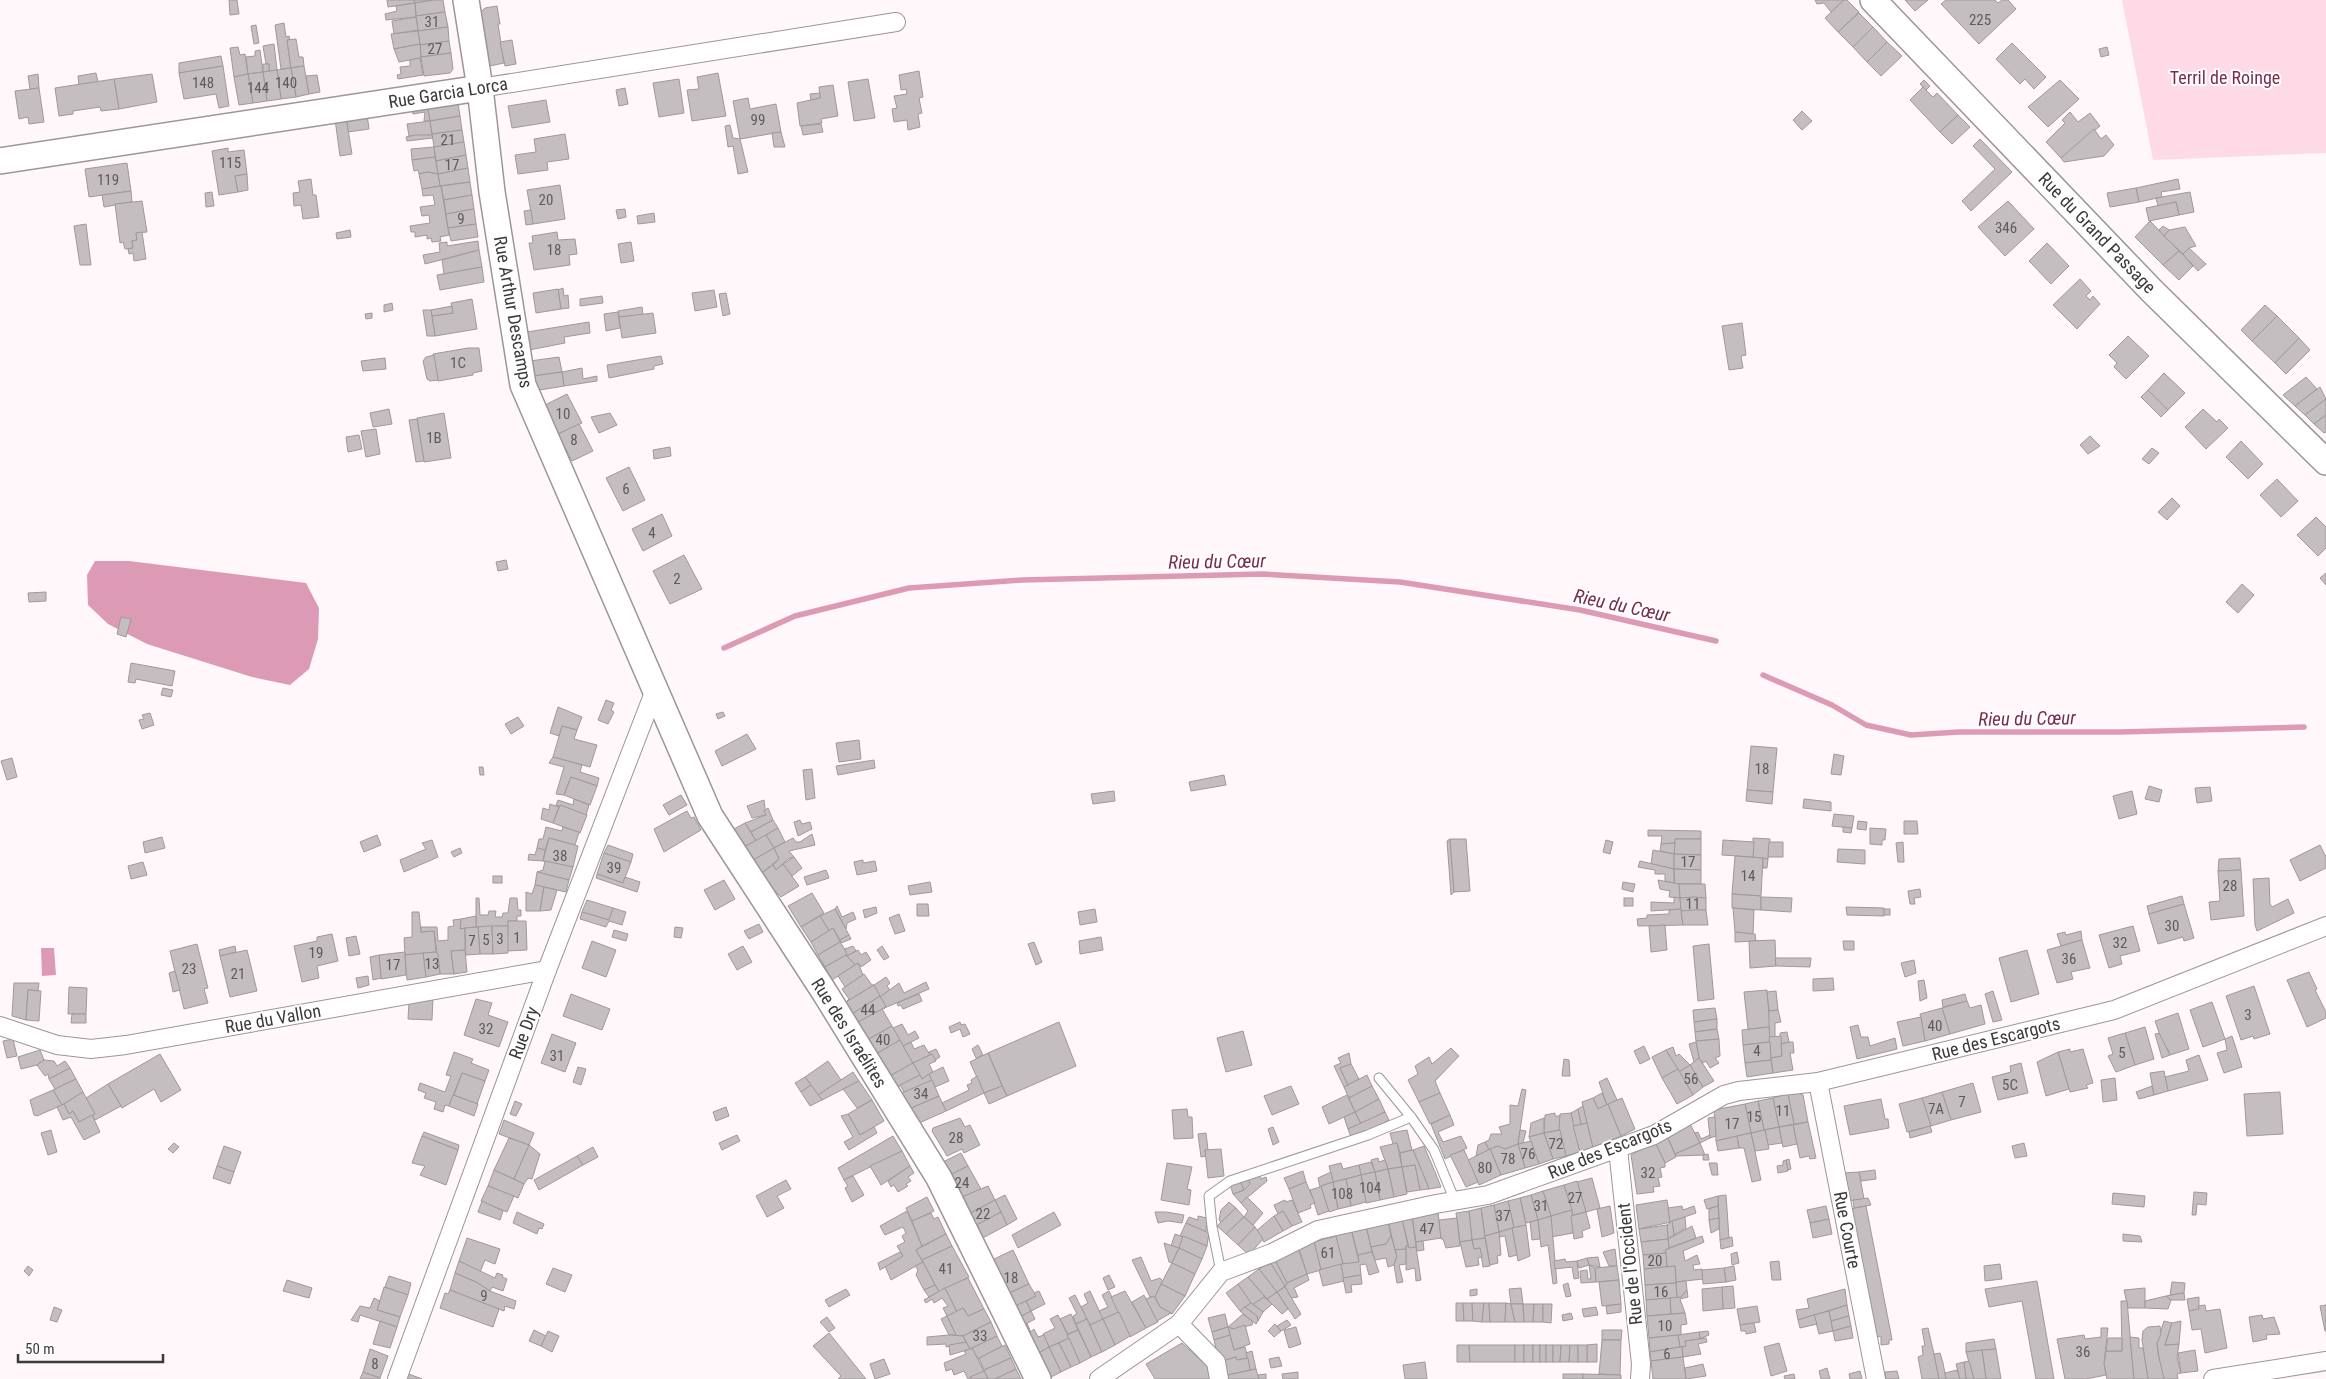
<svg xmlns="http://www.w3.org/2000/svg" width="2326" height="1379" viewBox="0 0 2326 1379" font-family="'Roboto Condensed',sans-serif">
<style>
.green{fill:#fedae6}
.water{fill:#dd9ab4}
.lines{fill:none;stroke-linecap:round;stroke-linejoin:round}
.stream{stroke:#dd9ab4;stroke-width:5.5}
.building{fill:#c5bec0;stroke:#9f999b}
.lane-casing{stroke:#9d9698;stroke-width:11}
.street-casing{stroke:#9d9698;stroke-width:20}
.secondary-casing{stroke:#9d9698;stroke-width:28}
.lane{stroke:#fff;stroke-width:9}
.street{stroke:#fff;stroke-width:18}
.secondary{stroke:#fff;stroke-width:25}
.labels{text-anchor:middle;stroke-width:4;stroke-linejoin:round;paint-order:stroke}
.number-label{font-size:15px;fill:#5f5b5c}
.park-label{font-size:18px;fill:#7a2b4f;stroke:#fff}
.street-label{font-size:18px;fill:#3d3a3b;stroke:#fff}
.water-label{font-size:19px;font-style:italic;fill:#7a2c50;stroke:#fff}
</style>
<rect width="100%" height="100%" fill="#fff7fa"/>
<polygon class="green" points="2122,0 2326,0 2326,153 2153,160"/>
<g class="water">
<polygon points="95,561 129,561 306,583 319,608 318,639 309,669 290,685 252,677 147,644 108,624 88,605 87,575"/>
<polygon points="41,948 54,948 56,975 42,976"/>
</g>
<g class="lines">
<g class="stream">
<polyline points="724,648 795,616 909,588 1022,580 1262,574 1400,582 1580,610 1716,641"/>
<polyline points="1763,675 1832,705 1866,725 1911,735 1959,732 2120,732 2304,727"/>
</g>
</g>
<g class="building">
<polygon points="229,0 237,0 239,14 230,15"/>
<polygon points="387,0 414,0 415,3 388,7"/>
<polygon points="414,0 434,0 415,3"/>
<polygon points="434,0 443,0 445,12 416,16 415,3"/>
<polygon points="1815,0 1844,0 1831,12 1824,3 1817,4"/>
<polygon points="1844,0 1847,0 1859,12 1838,32 1825,18"/>
<polygon points="1905,0 1928,0 1915,11"/>
<polygon points="1946,0 1995,0 1998,3 2002,0 2008,0 2016,9 1979,44 1941,4"/>
<polygon points="415,3 416,17 386,20 385,14 397,11 396,6"/>
<polygon points="497,6 500,24 498,24 504,63 490,66 481,12 485,8"/>
<polygon points="445,12 448,27 418,31 416,16"/>
<polygon points="1859,13 1873,27 1853,47 1838,32"/>
<polygon points="416,17 418,30 394,34 392,21"/>
<polygon points="284,23 286,37 289,36 290,40 287,40 291,68 281,69 275,25"/>
<polygon points="256,25 259,43 254,44 251,26"/>
<polygon points="448,27 449,41 420,45 418,31"/>
<polygon points="1873,27 1887,42 1867,62 1853,47"/>
<polygon points="418,31 420,44 394,49 391,34"/>
<polygon points="296,39 299,57 303,57 304,66 291,68 287,40"/>
<polygon points="512,40 516,64 505,66 500,42"/>
<polygon points="449,41 451,53 421,57 420,45"/>
<polygon points="1887,42 1902,56 1881,76 1867,62"/>
<polygon points="2012,43 2046,77 2034,89 2025,79 2020,84 1996,59"/>
<polygon points="274,44 277,70 269,71 269,64 266,64 263,46"/>
<polygon points="420,44 421,58 399,62 394,49"/>
<polygon points="238,47 240,55 245,54 248,74 234,77 230,48"/>
<polygon points="2107,47 2109,55 2101,57 2099,49"/>
<polygon points="260,50 263,72 248,74 246,57 255,56 255,51"/>
<polygon points="451,53 453,69 450,73 424,76 421,57"/>
<polygon points="221,56 223,66 179,73 179,63"/>
<polygon points="420,58 423,75 398,79 397,75 401,74 400,67 410,66 410,60"/>
<polygon points="263,64 269,64 269,71 263,72"/>
<polygon points="223,66 229,106 219,108 216,94 184,99 179,73"/>
<polygon points="304,66 309,94 296,97 291,68"/>
<polygon points="291,68 296,97 281,99 277,70"/>
<polygon points="277,70 281,99 267,101 263,72"/>
<polygon points="919,71 923,97 919,98 922,113 918,114 920,127 908,130 907,120 894,122 892,109 897,108 894,96 907,94 906,89 901,90 899,75"/>
<polygon points="263,72 267,101 253,103 248,74"/>
<polygon points="96,73 98,82 79,85 78,76"/>
<polygon points="718,73 726,116 692,121 687,90 699,89 697,77"/>
<polygon points="38,74 39,88 30,89 28,76"/>
<polygon points="152,74 157,102 119,109 114,79"/>
<polygon points="248,74 253,103 239,105 234,77"/>
<polygon points="317,75 320,92 309,94 306,76"/>
<polygon points="114,79 119,109 101,111 100,107 73,111 73,114 59,116 55,88"/>
<polygon points="679,79 684,113 659,117 653,83"/>
<polygon points="868,79 875,118 854,121 848,82"/>
<polygon points="1924,80 1930,86 1926,90 1920,84"/>
<polygon points="2060,80 2079,99 2048,127 2028,107"/>
<polygon points="833,85 838,116 821,119 822,123 800,126 797,103 820,98 819,87"/>
<polygon points="1923,87 1933,97 1937,93 1958,115 1940,132 1910,100"/>
<polygon points="39,88 44,122 29,124 28,117 19,119 15,91"/>
<polygon points="625,88 628,104 619,106 616,90"/>
<polygon points="820,93 820,98 811,100 810,94"/>
<polygon points="748,98 750,109 776,104 781,132 740,139 733,101"/>
<polygon points="546,100 550,122 512,128 508,106"/>
<polygon points="458,103 460,116 430,121 427,104"/>
<polygon points="427,105 430,121 424,121 425,112 413,114 412,106"/>
<polygon points="1802,111 1812,121 1802,130 1793,120"/>
<polygon points="2070,112 2078,122 2090,113 2100,126 2061,158 2046,142 2065,123 2062,120"/>
<polygon points="367,114 369,129 348,132 346,117"/>
<polygon points="1958,115 1970,127 1952,144 1940,132"/>
<polygon points="460,116 462,130 432,134 430,121"/>
<polygon points="346,117 352,154 340,156 335,119"/>
<polygon points="430,121 432,135 409,136 407,124"/>
<polygon points="821,124 823,132 803,135 801,126"/>
<polygon points="730,125 733,138 740,139 748,172 738,174 733,146 728,147 725,126"/>
<polygon points="2094,129 2101,139 2106,135 2114,145 2104,156 2064,162 2061,158"/>
<polygon points="462,130 464,142 434,147 432,134"/>
<polygon points="781,132 785,147 774,147 772,133"/>
<polygon points="565,134 569,159 547,162 548,170 518,174 515,155 536,152 534,139"/>
<polygon points="415,135 432,135 433,138 407,141 406,137"/>
<polygon points="1980,139 2012,172 1971,211 1962,201 1995,169 1973,146"/>
<polygon points="464,142 466,155 436,161 434,147"/>
<polygon points="434,147 435,157 412,160 411,149"/>
<polygon points="228,148 228,152 244,150 247,174 235,176 238,192 219,195 212,151"/>
<polygon points="466,155 468,168 438,174 436,161"/>
<polygon points="435,157 438,174 428,172 419,174 418,170 414,171 412,160"/>
<polygon points="127,163 131,191 89,197 85,169"/>
<polygon points="468,168 470,182 440,186 438,174"/>
<polygon points="428,172 438,174 440,186 422,189 419,174"/>
<polygon points="247,174 248,190 238,192 235,176"/>
<polygon points="311,179 313,195 316,195 319,217 303,219 301,205 294,206 293,193 300,192 298,181"/>
<polygon points="2178,179 2180,189 2161,192 2162,197 2139,202 2136,188"/>
<polygon points="470,182 472,195 444,200 441,186"/>
<polygon points="560,185 565,219 533,224 527,190"/>
<polygon points="441,186 449,235 440,237 441,241 432,242 431,238 427,239 427,235 415,237 415,232 411,232 410,226 430,223 429,215 422,216 420,207 435,205 433,195 423,196 422,189"/>
<polygon points="2136,188 2139,202 2110,207 2107,193"/>
<polygon points="131,191 132,202 104,207 102,195"/>
<polygon points="212,192 214,206 206,207 205,193"/>
<polygon points="2190,192 2194,212 2179,215 2176,202 2158,206 2156,198"/>
<polygon points="472,195 474,209 446,214 444,200"/>
<polygon points="142,201 147,232 136,233 137,240 132,241 133,248 125,249 123,242 120,243 115,204"/>
<polygon points="2008,201 2034,229 2005,256 1978,227"/>
<polygon points="2176,202 2179,215 2149,221 2146,208"/>
<polygon points="474,209 476,224 448,228 446,214"/>
<polygon points="625,209 626,217 618,219 616,210"/>
<polygon points="531,210 533,224 526,225 524,211"/>
<polygon points="654,213 655,222 638,224 637,216"/>
<polygon points="2150,221 2179,251 2163,265 2135,237"/>
<polygon points="86,224 91,265 80,265 74,226"/>
<polygon points="476,224 478,237 451,241 448,228"/>
<polygon points="2163,226 2169,230 2164,236 2159,230"/>
<polygon points="2185,227 2196,246 2189,248 2183,254 2164,236 2169,230"/>
<polygon points="350,230 351,237 337,239 336,233"/>
<polygon points="142,232 146,259 134,261 133,253 129,254 128,249 133,248 132,241 137,240 136,233"/>
<polygon points="557,232 558,240 575,239 577,254 569,255 570,265 534,270 529,243 533,243 532,236"/>
<polygon points="478,241 479,250 425,264 423,255 440,252 439,243 447,242 447,246"/>
<polygon points="631,242 634,261 621,263 618,244"/>
<polygon points="2047,243 2069,266 2051,284 2029,261"/>
<polygon points="2189,248 2206,264 2198,271 2183,254"/>
<polygon points="479,250 482,267 444,274 442,260"/>
<polygon points="2179,251 2193,266 2179,280 2163,265"/>
<polygon points="482,267 484,282 440,290 437,275"/>
<polygon points="2080,279 2091,291 2086,296 2090,300 2093,296 2100,304 2077,329 2053,305"/>
<polygon points="563,288 564,296 568,295 569,308 561,309 558,290"/>
<polygon points="558,289 561,309 536,313 533,293"/>
<polygon points="714,290 717,307 695,311 692,293"/>
<polygon points="726,293 730,314 723,316 719,294"/>
<polygon points="602,296 603,303 580,306 580,299"/>
<polygon points="472,299 477,329 435,336 432,316 453,313 451,303"/>
<polygon points="392,303 393,310 384,312 384,305"/>
<polygon points="2265,305 2277,316 2252,341 2241,330"/>
<polygon points="452,306 453,313 432,316 431,310"/>
<polygon points="642,307 643,315 619,317 618,311"/>
<polygon points="423,310 431,310 435,336 427,336"/>
<polygon points="618,312 620,328 606,331 604,314"/>
<polygon points="372,313 372,318 366,319 365,314"/>
<polygon points="653,313 656,333 622,338 619,317"/>
<polygon points="2277,316 2299,338 2275,363 2252,341"/>
<polygon points="589,322 590,333 564,337 565,343 529,350 527,332"/>
<polygon points="1742,323 1746,355 1741,356 1743,368 1729,370 1722,326"/>
<polygon points="2128,336 2149,356 2126,379 2114,367 2117,363 2109,355"/>
<polygon points="2299,338 2310,350 2286,374 2275,363"/>
<polygon points="468,348 479,348 482,371 473,373 473,375 438,381 433,354"/>
<polygon points="434,355 438,380 430,381 427,379 423,361 426,357"/>
<polygon points="661,356 663,364 654,366 654,369 609,378 607,365"/>
<polygon points="559,357 562,372 533,376 530,361"/>
<polygon points="385,358 386,369 363,371 361,361"/>
<polygon points="582,368 583,379 597,376 597,381 564,386 562,372"/>
<polygon points="562,372 564,386 534,391 533,376"/>
<polygon points="2164,373 2185,393 2168,410 2148,390"/>
<polygon points="2306,377 2317,389 2295,406 2283,395"/>
<polygon points="2320,387 2326,399 2305,415 2295,406"/>
<polygon points="2148,390 2168,410 2161,417 2141,397"/>
<polygon points="567,394 582,423 558,434 543,406"/>
<polygon points="2326,399 2326,415 2314,424 2305,415"/>
<polygon points="389,409 392,424 373,427 370,413"/>
<polygon points="2203,409 2217,422 2219,419 2228,428 2206,449 2185,427"/>
<polygon points="444,413 451,458 424,462 417,418"/>
<polygon points="610,413 617,425 599,433 591,417"/>
<polygon points="2326,415 2326,432 2324,433 2314,424"/>
<polygon points="417,419 424,461 416,462 409,420"/>
<polygon points="579,424 593,451 572,461 558,434"/>
<polygon points="376,429 380,454 366,457 361,431"/>
<polygon points="359,435 362,449 348,452 346,437"/>
<polygon points="2090,436 2100,446 2088,454 2080,445"/>
<polygon points="2241,441 2263,464 2248,479 2226,457"/>
<polygon points="670,447 671,456 654,459 653,450"/>
<polygon points="2152,448 2159,453 2149,464 2142,459"/>
<polygon points="629,467 645,500 623,511 606,478"/>
<polygon points="2277,479 2298,501 2281,517 2260,495"/>
<polygon points="2172,498 2180,506 2167,520 2158,512"/>
<polygon points="662,514 672,536 643,551 632,529"/>
<polygon points="2316,517 2326,527 2326,548 2318,556 2297,535"/>
<polygon points="684,555 702,589 670,604 653,571"/>
<polygon points="506,560 508,569 498,571 496,562"/>
<polygon points="2326,573 2326,585 2320,578"/>
<polygon points="2242,584 2254,595 2238,613 2226,602"/>
<polygon points="46,592 46,601 29,602 28,593"/>
<polygon points="121,617 131,619 126,637 117,634"/>
<polygon points="131,663 175,671 172,686 136,679 135,683 128,682"/>
<polygon points="163,688 173,690 171,697 161,695"/>
<polygon points="606,700 614,703 611,710 614,712 608,724 598,720"/>
<polygon points="558,707 582,717 577,730 562,726 559,736 550,733"/>
<polygon points="723,712 725,716 718,719 716,714"/>
<polygon points="150,713 154,725 142,729 139,720 144,719 142,715"/>
<polygon points="518,717 524,726 511,734 505,724"/>
<polygon points="562,726 577,730 574,739 597,745 590,767 553,757"/>
<polygon points="747,734 756,749 722,766 715,751"/>
<polygon points="859,740 861,759 839,762 836,743"/>
<polygon points="1751,746 1777,748 1773,792 1747,790"/>
<polygon points="1834,754 1844,756 1841,775 1831,774"/>
<polygon points="553,757 582,765 580,772 599,778 597,786 571,777 564,795 556,794 564,767 549,763"/>
<polygon points="12,758 17,777 7,780 1,761"/>
<polygon points="874,760 875,768 838,775 836,766"/>
<polygon points="479,767 483,767 484,775 480,775"/>
<polygon points="812,769 815,798 806,800 803,770"/>
<polygon points="1224,775 1226,785 1191,791 1189,782"/>
<polygon points="571,777 597,786 590,805 564,795"/>
<polygon points="2149,786 2162,790 2159,802 2145,799"/>
<polygon points="2210,787 2212,801 2197,803 2195,788"/>
<polygon points="1747,790 1773,792 1772,804 1746,801"/>
<polygon points="1114,791 1115,801 1093,804 1091,794"/>
<polygon points="2132,791 2137,814 2119,819 2113,796"/>
<polygon points="681,795 687,805 669,815 663,805"/>
<polygon points="574,799 589,805 586,815 556,805 558,800 573,805"/>
<polygon points="1804,799 1831,802 1831,811 1803,808"/>
<polygon points="764,800 766,815 752,818 747,806"/>
<polygon points="550,804 559,807 553,823 541,819 543,808 549,810"/>
<polygon points="560,805 587,815 580,833 553,823"/>
<polygon points="768,808 773,820 751,832 745,823 766,815 764,811"/>
<polygon points="687,811 691,818 694,817 701,830 664,852 654,829"/>
<polygon points="1834,814 1854,816 1852,828 1832,826"/>
<polygon points="773,820 778,828 756,841 751,832"/>
<polygon points="800,820 802,824 810,822 812,829 798,836 794,822"/>
<polygon points="1858,821 1867,822 1866,830 1857,829"/>
<polygon points="1904,821 1917,821 1918,834 1904,834"/>
<polygon points="745,823 756,841 742,848 732,830"/>
<polygon points="546,827 562,831 563,827 579,832 575,845 549,838 545,850 537,848 539,839 543,839"/>
<polygon points="1843,827 1852,828 1851,833 1843,832"/>
<polygon points="778,828 785,842 774,848 766,835"/>
<polygon points="1870,828 1886,829 1885,840 1882,840 1882,845 1870,844"/>
<polygon points="1648,830 1701,831 1701,839 1675,839 1675,843 1661,844 1662,836 1648,836"/>
<polygon points="812,834 815,845 789,851 794,857 788,859 776,870 773,865 779,859 774,848 793,838 796,842 800,842"/>
<polygon points="377,835 381,845 364,852 360,842"/>
<polygon points="766,835 774,848 750,862 742,848"/>
<polygon points="162,837 165,848 145,853 143,842"/>
<polygon points="549,838 578,846 573,867 543,861"/>
<polygon points="1753,838 1770,839 1768,859 1753,857"/>
<polygon points="1450,839 1454,892 1451,895 1447,841"/>
<polygon points="1450,839 1466,839 1470,891 1454,892"/>
<polygon points="1675,839 1701,839 1701,855 1674,854"/>
<polygon points="432,840 438,857 404,872 400,860 426,849 422,843"/>
<polygon points="1606,840 1613,842 1610,854 1603,852"/>
<polygon points="1723,840 1754,842 1753,857 1722,855"/>
<polygon points="1769,842 1783,842 1783,857 1768,857"/>
<polygon points="1903,842 1904,862 1898,862 1896,843"/>
<polygon points="1675,843 1674,854 1660,851 1661,844"/>
<polygon points="608,845 633,854 631,862 604,853"/>
<polygon points="2320,845 2326,857 2326,868 2300,881 2290,860"/>
<polygon points="460,848 462,853 454,857 451,852"/>
<polygon points="537,848 545,850 543,861 528,860 529,854 535,855"/>
<polygon points="774,848 779,859 759,875 750,862"/>
<polygon points="1838,849 1865,850 1865,864 1837,862"/>
<polygon points="1653,850 1674,854 1674,869 1651,864"/>
<polygon points="604,853 631,862 623,883 597,874"/>
<polygon points="1674,854 1701,855 1701,870 1674,869"/>
<polygon points="1735,856 1763,858 1761,896 1732,894"/>
<polygon points="794,857 802,868 792,876 783,864"/>
<polygon points="1763,858 1768,859 1767,868 1763,868"/>
<polygon points="2240,858 2241,870 2218,871 2219,859"/>
<polygon points="863,860 863,863 875,861 877,871 857,875 854,862"/>
<polygon points="545,861 573,867 569,880 537,872 543,870"/>
<polygon points="1640,861 1674,869 1674,883 1665,881 1665,874 1655,874 1655,870 1638,867"/>
<polygon points="143,862 147,875 131,879 128,866"/>
<polygon points="783,864 799,886 781,897 759,875 773,865 776,870"/>
<polygon points="1674,869 1701,870 1701,884 1675,884"/>
<polygon points="826,870 829,878 807,885 804,877"/>
<polygon points="2241,870 2244,916 2211,920 2209,902 2220,901 2218,871"/>
<polygon points="537,872 569,880 566,892 535,885"/>
<polygon points="597,874 623,883 625,877 640,882 637,892 596,878"/>
<rect x="493" y="876" width="9" height="7"/>
<polygon points="2269,878 2270,904 2272,907 2288,899 2294,913 2257,931 2255,925 2253,879"/>
<polygon points="724,880 735,899 715,910 704,890"/>
<polygon points="1658,880 1679,884 1680,898 1669,897 1670,891 1660,889"/>
<polygon points="930,882 932,892 910,895 908,886"/>
<polygon points="1623,882 1635,884 1633,892 1622,889"/>
<polygon points="1679,884 1705,884 1706,898 1680,898"/>
<polygon points="535,885 544,887 540,911 526,911 526,892 532,894"/>
<polygon points="544,887 557,890 551,910 540,911"/>
<polygon points="1920,889 1921,897 1914,898 1915,904 1910,904 1908,891"/>
<polygon points="812,893 824,913 801,927 788,906"/>
<polygon points="1732,894 1761,896 1761,910 1732,908"/>
<polygon points="2182,896 2184,904 2149,914 2147,906"/>
<polygon points="1674,897 1680,898 1681,909 1651,911 1651,902 1674,903"/>
<polygon points="1694,897 1706,898 1706,910 1681,911 1680,898"/>
<polygon points="1761,897 1792,898 1791,912 1761,910"/>
<polygon points="476,898 479,898 480,915 488,915 489,911 496,911 495,917 502,917 503,913 508,913 510,898 517,898 518,910 521,910 521,916 517,916 517,921 508,921 508,926 476,927"/>
<rect x="1624" y="898" width="9" height="8"/>
<polygon points="587,900 613,908 609,920 582,912"/>
<polygon points="917,904 928,904 929,916 917,916"/>
<polygon points="2184,904 2194,938 2184,941 2183,937 2158,944 2149,914"/>
<polygon points="837,906 842,917 853,912 856,919 847,923 846,929 835,909"/>
<polygon points="876,907 877,913 865,918 863,910"/>
<polygon points="1846,907 1884,908 1884,916 1847,915"/>
<polygon points="613,908 626,912 622,925 609,921 606,927 580,919 582,912 609,920"/>
<polygon points="1733,908 1754,910 1753,934 1735,932"/>
<polygon points="835,909 849,935 840,940 833,928 829,931 820,916"/>
<polygon points="1095,909 1097,922 1080,925 1078,912"/>
<polygon points="1681,909 1683,925 1638,926 1637,919 1647,918 1647,915 1669,914 1669,910"/>
<rect x="1884" y="909" width="6" height="6"/>
<polygon points="1694,910 1706,910 1708,925 1683,925 1681,911"/>
<polygon points="412,912 419,912 421,932 434,931 436,952 405,955 404,938 412,937"/>
<polygon points="899,914 905,931 895,934 889,918"/>
<polygon points="476,916 476,927 460,929 461,919"/>
<polygon points="820,916 829,931 811,942 801,927"/>
<polygon points="461,919 460,929 465,928 465,950 451,951 454,974 440,974 434,931 421,932 421,927 437,927 438,941 448,940 448,927 454,926 453,920"/>
<polygon points="508,921 526,921 527,950 507,951"/>
<polygon points="759,924 763,932 749,939 744,931"/>
<polygon points="1665,925 1667,950 1651,952 1649,926"/>
<polygon points="488,926 492,926 493,954 480,954 478,927"/>
<polygon points="492,926 508,926 508,953 493,954"/>
<polygon points="2133,926 2140,951 2120,956 2122,964 2109,968 2099,935"/>
<polygon points="478,927 480,954 466,955 465,928"/>
<polygon points="675,927 683,928 681,938 674,937"/>
<polygon points="833,928 840,942 818,955 811,942"/>
<polygon points="614,930 628,934 626,941 612,937"/>
<polygon points="2081,931 2082,940 2061,946 2057,934 2065,932 2066,935"/>
<polygon points="1735,932 1755,934 1756,941 1735,942"/>
<polygon points="332,934 338,961 317,966 319,978 302,982 294,946 317,941 317,937"/>
<polygon points="849,935 851,939 841,943 840,940"/>
<polygon points="356,936 360,954 349,956 346,938"/>
<polygon points="1101,937 1103,950 1080,954 1079,941"/>
<polygon points="1775,940 1776,966 1750,968 1749,941"/>
<polygon points="2082,940 2090,968 2071,972 2073,979 2057,983 2047,950"/>
<polygon points="592,941 616,950 606,977 582,968"/>
<polygon points="1843,941 1854,941 1854,950 1844,950"/>
<polygon points="840,942 848,954 825,967 818,955"/>
<polygon points="1034,942 1042,962 1036,965 1028,944"/>
<polygon points="197,944 208,988 204,989 208,1003 184,1009 170,951"/>
<polygon points="1709,944 1714,999 1698,1001 1693,946"/>
<polygon points="235,946 236,952 220,956 219,950"/>
<polygon points="743,946 752,962 737,970 728,954"/>
<polygon points="853,946 856,951 847,956 845,949"/>
<polygon points="882,946 889,957 884,960 877,950"/>
<polygon points="247,950 257,991 230,997 220,956"/>
<polygon points="465,950 467,972 454,974 451,951"/>
<polygon points="858,950 861,955 866,952 871,960 861,967 858,963 855,965 847,956"/>
<polygon points="2027,950 2039,994 2011,1002 1999,958"/>
<polygon points="405,952 406,975 381,979 379,955"/>
<polygon points="436,952 438,954 440,974 426,977 423,953"/>
<polygon points="423,953 426,977 407,980 405,955"/>
<polygon points="379,955 381,978 373,980 370,957"/>
<polygon points="846,955 855,965 832,980 825,967"/>
<polygon points="1775,958 1811,958 1810,967 1776,966"/>
<polygon points="1914,960 1916,973 1905,977 1901,963"/>
<polygon points="858,963 863,975 845,987 838,976"/>
<polygon points="175,971 180,990 173,992 169,973"/>
<polygon points="2309,972 2317,989 2315,990 2326,1012 2326,1018 2307,1027 2287,980"/>
<polygon points="864,974 872,985 874,985 846,1002 849,999 842,989"/>
<polygon points="368,976 369,985 358,988 356,978"/>
<polygon points="886,977 890,983 887,986 890,990 880,997 874,985"/>
<polygon points="1833,978 1834,990 1813,991 1813,979"/>
<polygon points="1924,980 1927,998 1920,1001 1918,981"/>
<polygon points="926,982 929,989 882,1009 886,1007 880,997 899,983 904,993"/>
<polygon points="14,983 39,983 38,991 28,990 26,1020 12,1016"/>
<polygon points="874,985 880,996 852,1014 846,1002"/>
<polygon points="2254,986 2270,1034 2254,1039 2253,1036 2241,1040 2226,996"/>
<polygon points="69,987 87,988 86,1014 68,1014"/>
<polygon points="28,990 41,991 39,1021 26,1020"/>
<polygon points="1767,990 1770,1027 1748,1029 1744,992"/>
<polygon points="1776,991 1778,1010 1769,1011 1767,992"/>
<polygon points="1993,991 2002,1020 1993,1022 1985,994"/>
<polygon points="571,994 610,1009 602,1030 563,1016"/>
<polygon points="919,994 922,1001 903,1009 901,1005 898,1006 897,1003"/>
<polygon points="1965,994 1967,1001 1943,1007 1942,1000"/>
<polygon points="880,996 886,1007 858,1022 852,1014"/>
<polygon points="420,997 433,998 432,1020 408,1019 409,1002 420,1002"/>
<polygon points="476,999 492,1003 488,1015 508,1022 499,1047 464,1035"/>
<polygon points="1967,1001 1970,1008 1981,1005 1985,1024 1950,1034 1942,1008"/>
<polygon points="2212,1002 2225,1039 2203,1047 2190,1010"/>
<polygon points="886,1007 882,1009 892,1026 867,1040 858,1022"/>
<polygon points="1715,1008 1717,1019 1694,1022 1693,1010"/>
<polygon points="1942,1008 1950,1034 1925,1041 1920,1014"/>
<polygon points="1778,1010 1781,1022 1775,1023 1775,1037 1769,1037 1769,1011"/>
<polygon points="2178,1013 2189,1049 2170,1055 2167,1048 2165,1049 2155,1021"/>
<polygon points="72,1014 86,1014 86,1023 71,1023"/>
<polygon points="1921,1017 1925,1041 1903,1046 1897,1022"/>
<polygon points="1717,1019 1717,1029 1695,1032 1694,1022"/>
<polygon points="960,1022 961,1025 965,1024 970,1034 963,1037 960,1029 951,1033 949,1027"/>
<polygon points="1059,1022 1076,1066 1007,1096 988,1053"/>
<polygon points="902,1024 908,1035 915,1031 919,1038 903,1046 893,1028"/>
<polygon points="1858,1025 1861,1037 1868,1037 1870,1046 1895,1038 1897,1049 1857,1059 1850,1027"/>
<polygon points="892,1026 900,1040 876,1054 867,1040"/>
<polygon points="1769,1027 1770,1042 1743,1045 1742,1030"/>
<polygon points="2145,1027 2154,1059 2135,1065 2125,1033"/>
<polygon points="1717,1029 1719,1039 1696,1041 1695,1032"/>
<polygon points="1243,1031 1252,1065 1226,1072 1217,1038"/>
<polygon points="1787,1032 1789,1042 1781,1044 1780,1033"/>
<polygon points="2125,1033 2135,1065 2116,1072 2108,1056 2113,1054 2108,1038"/>
<polygon points="2159,1033 2170,1055 2162,1058 2155,1034"/>
<polygon points="552,1034 576,1043 565,1072 541,1063"/>
<polygon points="1781,1036 1782,1056 1771,1058 1769,1037"/>
<polygon points="2232,1036 2242,1067 2224,1073 2217,1053 2227,1050 2225,1039"/>
<polygon points="13,1039 17,1056 7,1058 3,1041"/>
<polygon points="1719,1039 1720,1056 1715,1058 1719,1063 1710,1068 1706,1061 1703,1063 1699,1058 1696,1041"/>
<polygon points="900,1040 913,1063 888,1077 876,1054"/>
<polygon points="911,1042 914,1049 924,1045 930,1055 913,1063 903,1046"/>
<polygon points="1696,1042 1699,1058 1694,1062 1689,1044"/>
<polygon points="1770,1042 1771,1060 1745,1063 1743,1045"/>
<polygon points="1789,1042 1793,1042 1794,1053 1790,1053 1793,1070 1773,1073 1771,1058 1782,1056 1781,1044"/>
<polygon points="978,1045 983,1055 976,1058 972,1049"/>
<polygon points="1644,1046 1650,1059 1640,1064 1634,1051"/>
<polygon points="1673,1047 1676,1056 1679,1054 1690,1065 1679,1072 1666,1050"/>
<polygon points="1451,1048 1459,1056 1435,1081 1440,1093 1419,1102 1408,1080 1418,1074 1415,1066 1429,1057 1432,1064"/>
<polygon points="936,1049 940,1057 935,1060 929,1052"/>
<polygon points="2070,1049 2070,1052 2083,1049 2093,1083 2086,1085 2088,1088 2070,1092 2058,1052"/>
<polygon points="40,1050 44,1060 37,1065 21,1069 18,1057"/>
<polygon points="1666,1050 1678,1069 1662,1078 1652,1057"/>
<polygon points="454,1052 473,1059 471,1063 489,1070 485,1081 462,1073 449,1106 445,1105 443,1112 434,1109 436,1102 424,1098 426,1093 418,1090 420,1083 445,1092 451,1076 446,1075"/>
<polygon points="2058,1052 2069,1089 2046,1096 2037,1062"/>
<polygon points="988,1053 1002,1086 984,1093 970,1062"/>
<polygon points="1349,1053 1351,1064 1340,1068 1348,1085 1344,1087 1334,1066 1341,1063 1338,1058"/>
<polygon points="160,1054 181,1090 161,1102 154,1089 122,1108 108,1084"/>
<polygon points="932,1054 936,1061 929,1064 933,1072 922,1079 913,1063"/>
<polygon points="2199,1055 2208,1080 2168,1091 2165,1077 2189,1071 2186,1060"/>
<polygon points="1699,1058 1714,1081 1703,1087 1690,1065"/>
<polygon points="1564,1059 1569,1060 1570,1076 1562,1076"/>
<polygon points="44,1060 54,1061 57,1066 65,1061 70,1068 49,1079 48,1074 45,1076 37,1065"/>
<polygon points="1771,1060 1773,1073 1747,1077 1745,1063"/>
<polygon points="828,1061 841,1080 818,1095 805,1077"/>
<polygon points="913,1063 920,1075 894,1089 888,1077"/>
<polygon points="2021,1063 2028,1093 1998,1100 1992,1077 2011,1072 2010,1066"/>
<polygon points="1351,1064 1359,1079 1348,1085 1340,1068"/>
<polygon points="1690,1065 1703,1087 1693,1095 1679,1072"/>
<polygon points="578,1067 586,1069 581,1085 573,1082"/>
<polygon points="943,1067 949,1081 935,1087 929,1074"/>
<polygon points="70,1068 76,1079 55,1089 49,1079"/>
<polygon points="1678,1069 1693,1095 1677,1104 1662,1078"/>
<polygon points="2164,1071 2168,1091 2154,1095 2150,1073"/>
<polygon points="853,1072 859,1081 822,1100 818,1095"/>
<polygon points="462,1073 485,1081 477,1104 454,1095"/>
<polygon points="929,1074 932,1081 904,1092 900,1085 920,1075 922,1079"/>
<polygon points="1367,1075 1372,1086 1349,1098 1344,1087"/>
<polygon points="977,1076 984,1093 946,1111 942,1103 969,1090 967,1085 972,1083 971,1080"/>
<polygon points="805,1077 811,1085 801,1092 795,1083"/>
<polygon points="1607,1078 1617,1100 1607,1105 1599,1082"/>
<polygon points="2115,1078 2117,1100 2103,1102 2101,1080"/>
<polygon points="76,1079 83,1092 62,1105 53,1090"/>
<polygon points="932,1080 939,1096 909,1109 902,1093"/>
<polygon points="859,1081 872,1100 857,1108 843,1089"/>
<polygon points="1973,1083 1981,1112 1951,1120 1942,1092"/>
<polygon points="108,1084 121,1106 95,1120 92,1115 95,1114 86,1098"/>
<polygon points="811,1085 822,1100 810,1106 801,1092"/>
<polygon points="1002,1086 1007,1096 989,1104 984,1093"/>
<polygon points="1291,1086 1299,1104 1272,1115 1264,1096"/>
<polygon points="1372,1086 1379,1099 1355,1112 1349,1098"/>
<polygon points="2152,1086 2154,1095 2139,1099 2136,1092"/>
<polygon points="1522,1089 1526,1090 1518,1144 1505,1149 1498,1146 1489,1150 1485,1142 1489,1140 1491,1134 1502,1134 1499,1127 1510,1124 1510,1105 1518,1106"/>
<polygon points="53,1090 62,1105 37,1116 34,1115 30,1100"/>
<polygon points="83,1092 95,1114 79,1122 73,1111 69,1114 64,1104"/>
<polygon points="1942,1092 1951,1120 1931,1126 1922,1098"/>
<polygon points="2280,1092 2283,1134 2247,1136 2244,1094"/>
<polygon points="1440,1093 1450,1115 1430,1124 1419,1102"/>
<polygon points="1602,1093 1607,1105 1598,1109 1593,1098"/>
<polygon points="1799,1093 1803,1095 1808,1122 1794,1124 1788,1095"/>
<polygon points="1788,1094 1794,1124 1779,1127 1773,1098"/>
<polygon points="453,1095 478,1104 474,1116 449,1106"/>
<polygon points="1347,1095 1355,1112 1329,1124 1322,1107"/>
<polygon points="939,1096 946,1111 917,1124 909,1109"/>
<polygon points="1593,1098 1598,1109 1608,1104 1621,1136 1593,1148 1582,1102"/>
<polygon points="1622,1098 1635,1129 1621,1136 1608,1104"/>
<polygon points="1773,1098 1779,1127 1764,1130 1758,1101"/>
<polygon points="1922,1098 1931,1126 1907,1132 1899,1104"/>
<polygon points="1379,1099 1385,1112 1361,1124 1355,1112"/>
<polygon points="1881,1099 1885,1119 1888,1119 1889,1128 1850,1135 1844,1106"/>
<polygon points="872,1100 884,1121 860,1135 848,1114"/>
<polygon points="515,1101 522,1104 516,1116 510,1114"/>
<polygon points="1758,1101 1764,1130 1751,1133 1745,1104"/>
<polygon points="64,1104 69,1114 73,1111 79,1122 92,1115 100,1132 84,1140 71,1117 63,1120 57,1107"/>
<polygon points="1745,1104 1751,1133 1716,1141 1714,1110"/>
<polygon points="1583,1106 1587,1123 1581,1125 1578,1109"/>
<polygon points="726,1107 729,1116 716,1121 713,1112"/>
<polygon points="1187,1109 1188,1117 1192,1117 1193,1138 1174,1139 1172,1110"/>
<polygon points="1578,1109 1581,1125 1573,1126 1571,1113"/>
<polygon points="1355,1112 1361,1124 1348,1129 1344,1117"/>
<polygon points="1385,1112 1389,1120 1365,1133 1351,1137 1348,1129"/>
<polygon points="1555,1113 1555,1116 1560,1116 1560,1130 1544,1133 1545,1115"/>
<polygon points="1571,1113 1580,1152 1566,1156 1559,1128 1560,1114"/>
<polygon points="848,1114 860,1135 874,1127 877,1133 849,1150 844,1142 853,1137 841,1116"/>
<polygon points="1450,1115 1454,1125 1438,1132 1443,1142 1461,1136 1467,1148 1445,1159 1431,1124"/>
<polygon points="1715,1117 1716,1136 1710,1138 1708,1118"/>
<polygon points="960,1118 965,1127 970,1125 980,1145 964,1153 962,1149 947,1156 932,1131 933,1128"/>
<polygon points="1544,1118 1544,1133 1529,1137 1531,1123"/>
<polygon points="504,1120 534,1133 529,1145 499,1134"/>
<polygon points="1808,1122 1816,1158 1810,1159 1809,1156 1800,1158 1793,1125"/>
<polygon points="1587,1123 1593,1148 1580,1152 1573,1126"/>
<polygon points="1690,1124 1700,1143 1675,1154 1667,1136"/>
<polygon points="1793,1125 1797,1144 1783,1147 1779,1127"/>
<polygon points="1930,1126 1932,1132 1910,1138 1909,1132"/>
<polygon points="1273,1127 1279,1142 1273,1145 1268,1129"/>
<polygon points="1779,1127 1782,1143 1768,1145 1765,1130"/>
<polygon points="51,1130 57,1152 48,1155 41,1133"/>
<polygon points="1407,1130 1412,1150 1400,1153 1397,1143 1393,1144 1390,1133"/>
<polygon points="1520,1130 1526,1131 1523,1143 1518,1144"/>
<polygon points="1560,1130 1566,1156 1553,1159 1544,1133"/>
<polygon points="1765,1130 1769,1149 1755,1151 1751,1133"/>
<polygon points="424,1132 459,1145 458,1150 422,1136"/>
<polygon points="1698,1132 1701,1139 1710,1135 1710,1138 1700,1143 1695,1133"/>
<polygon points="1206,1133 1208,1150 1205,1150 1206,1156 1201,1157 1198,1134"/>
<polygon points="1544,1133 1553,1159 1539,1164 1529,1137"/>
<polygon points="1751,1133 1761,1180 1752,1182 1744,1148 1739,1148 1737,1136"/>
<polygon points="737,1135 740,1141 722,1150 719,1143"/>
<polygon points="422,1136 458,1150 446,1185 420,1175 425,1166 412,1163"/>
<polygon points="893,1136 902,1151 844,1180 838,1168"/>
<polygon points="1667,1136 1676,1157 1665,1163 1655,1142"/>
<polygon points="1737,1136 1739,1148 1718,1151 1716,1141"/>
<polygon points="509,1138 529,1145 514,1179 494,1170"/>
<polygon points="1531,1141 1539,1164 1525,1168 1518,1144"/>
<polygon points="1485,1142 1489,1150 1476,1156 1478,1145"/>
<polygon points="1655,1142 1665,1163 1665,1167 1660,1168 1662,1177 1658,1178 1660,1186 1653,1187 1654,1192 1637,1194 1631,1155"/>
<polygon points="174,1143 179,1147 173,1153 168,1149"/>
<polygon points="1397,1143 1402,1167 1388,1169 1380,1147"/>
<polygon points="1700,1143 1705,1155 1676,1156 1675,1154"/>
<polygon points="2024,1143 2027,1156 2015,1158 2012,1146"/>
<polygon points="1518,1144 1525,1168 1501,1175 1490,1149 1498,1146 1505,1149"/>
<polygon points="529,1145 540,1154 532,1179 528,1178 524,1184 514,1179"/>
<polygon points="224,1146 241,1152 234,1172 217,1166"/>
<polygon points="1424,1146 1435,1172 1441,1187 1429,1189 1413,1150"/>
<polygon points="593,1147 598,1157 583,1165 577,1156"/>
<polygon points="1221,1149 1224,1176 1208,1178 1205,1150"/>
<polygon points="1490,1149 1501,1175 1479,1185 1468,1160"/>
<polygon points="1413,1150 1424,1176 1429,1189 1420,1190 1415,1165 1402,1167 1400,1153"/>
<polygon points="1464,1150 1478,1182 1466,1187 1450,1155"/>
<polygon points="902,1151 910,1166 881,1185 870,1166"/>
<polygon points="961,1153 968,1166 944,1178 937,1165"/>
<polygon points="1708,1154 1709,1160 1703,1160 1703,1155"/>
<polygon points="577,1156 583,1165 539,1190 534,1180"/>
<polygon points="1378,1158 1379,1162 1385,1160 1388,1169 1375,1172 1371,1160"/>
<polygon points="1789,1159 1791,1169 1788,1170 1786,1160"/>
<polygon points="1783,1161 1786,1160 1788,1171 1778,1173 1777,1166 1783,1165"/>
<polygon points="1371,1162 1375,1172 1361,1175 1359,1165"/>
<polygon points="1167,1163 1192,1167 1187,1189 1191,1190 1189,1205 1161,1200"/>
<polygon points="1341,1163 1343,1169 1359,1165 1361,1175 1333,1182 1329,1166"/>
<polygon points="1709,1163 1717,1163 1718,1175 1712,1175"/>
<polygon points="1415,1165 1420,1190 1407,1192 1402,1167"/>
<polygon points="217,1166 234,1172 230,1184 213,1178"/>
<polygon points="910,1166 914,1173 908,1177 911,1181 906,1184 908,1186 898,1192 894,1185 891,1187 888,1181"/>
<polygon points="968,1166 981,1189 956,1200 944,1178"/>
<polygon points="1402,1167 1407,1194 1394,1197 1388,1169"/>
<polygon points="1388,1169 1394,1197 1380,1200 1375,1172"/>
<polygon points="494,1170 524,1184 518,1198 488,1186"/>
<polygon points="1875,1170 1876,1179 1861,1181 1859,1172"/>
<polygon points="1303,1171 1306,1182 1289,1189 1284,1178"/>
<polygon points="1331,1172 1333,1182 1321,1186 1329,1211 1318,1215 1310,1190 1320,1187 1318,1178"/>
<polygon points="1375,1172 1380,1200 1366,1203 1361,1175"/>
<polygon points="1859,1172 1864,1199 1849,1201 1844,1173"/>
<polygon points="1260,1175 1261,1179 1266,1177 1267,1181 1241,1203 1233,1194 1244,1190 1250,1184 1248,1179"/>
<polygon points="1361,1175 1366,1202 1351,1206 1346,1179"/>
<polygon points="853,1176 864,1195 852,1202 845,1188 848,1186 844,1180"/>
<polygon points="1592,1178 1600,1208 1586,1212 1577,1182"/>
<polygon points="1248,1179 1250,1184 1244,1190 1240,1181"/>
<polygon points="1346,1179 1351,1206 1338,1209 1333,1182"/>
<polygon points="786,1180 791,1189 777,1196 784,1208 767,1217 756,1196"/>
<polygon points="1240,1181 1244,1190 1233,1194 1230,1184"/>
<polygon points="1577,1181 1586,1212 1573,1215 1564,1185"/>
<polygon points="1306,1182 1315,1203 1310,1205 1311,1208 1298,1213 1289,1189"/>
<polygon points="1333,1182 1338,1209 1329,1212 1321,1186"/>
<polygon points="1564,1185 1572,1210 1551,1216 1543,1191"/>
<polygon points="488,1186 514,1196 507,1212 481,1201"/>
<polygon points="988,1186 995,1200 965,1216 957,1199"/>
<polygon points="1543,1191 1551,1216 1538,1220 1531,1195"/>
<polygon points="2194,1192 2207,1193 2206,1205 2197,1204 2196,1215 2192,1215"/>
<polygon points="2113,1193 2145,1196 2144,1207 2112,1204"/>
<polygon points="1005,1195 1017,1219 1007,1225 995,1200"/>
<polygon points="1531,1195 1538,1220 1526,1223 1520,1198"/>
<polygon points="1726,1195 1729,1238 1720,1240 1718,1196"/>
<polygon points="1718,1196 1718,1206 1707,1209 1704,1200"/>
<polygon points="927,1197 934,1211 912,1221 906,1208"/>
<polygon points="1247,1197 1263,1213 1253,1225 1244,1217 1248,1211 1241,1203"/>
<polygon points="1520,1198 1526,1225 1514,1228 1508,1201"/>
<polygon points="1868,1198 1871,1205 1854,1208 1853,1200"/>
<polygon points="995,1200 1001,1212 971,1228 965,1216"/>
<polygon points="1285,1200 1286,1202 1292,1200 1302,1222 1292,1226 1283,1211 1278,1214 1274,1205"/>
<polygon points="1667,1200 1671,1222 1639,1229 1636,1205"/>
<polygon points="482,1201 503,1211 500,1220 478,1212"/>
<polygon points="1508,1201 1514,1228 1499,1232 1494,1205"/>
<polygon points="1229,1202 1236,1208 1221,1222 1219,1220 1221,1210"/>
<polygon points="1494,1205 1499,1232 1485,1236 1481,1208"/>
<polygon points="1610,1206 1614,1233 1602,1237 1597,1209"/>
<polygon points="1682,1206 1683,1210 1694,1206 1696,1213 1670,1222 1668,1208"/>
<polygon points="1718,1206 1719,1218 1709,1220 1709,1209"/>
<polygon points="1826,1206 1829,1219 1810,1223 1807,1210"/>
<polygon points="1866,1206 1891,1334 1892,1340 1889,1340 1889,1344 1881,1345 1881,1336 1877,1337 1850,1209"/>
<polygon points="1236,1208 1244,1217 1226,1234 1217,1226"/>
<polygon points="1481,1208 1485,1238 1472,1240 1469,1211"/>
<polygon points="1572,1210 1573,1233 1551,1237 1551,1216"/>
<polygon points="907,1211 922,1246 916,1250 923,1262 891,1280 885,1266 903,1256 897,1246 905,1242 902,1236 906,1233 903,1227 885,1235 880,1226"/>
<polygon points="1283,1211 1292,1226 1283,1231 1274,1216"/>
<polygon points="1469,1211 1472,1240 1460,1242 1456,1213"/>
<polygon points="517,1212 544,1224 542,1229 539,1228 537,1234 513,1223"/>
<polygon points="1001,1212 1007,1225 977,1241 971,1228"/>
<polygon points="1054,1212 1061,1225 1018,1248 1012,1235"/>
<polygon points="1155,1212 1166,1212 1184,1215 1182,1223 1168,1221 1158,1223"/>
<polygon points="1438,1212 1441,1238 1416,1242 1412,1216"/>
<polygon points="1586,1212 1590,1228 1582,1231 1583,1237 1574,1239 1571,1216"/>
<polygon points="931,1213 934,1219 938,1217 946,1234 922,1246 912,1221"/>
<polygon points="1198,1216 1207,1218 1206,1232 1186,1223 1189,1217 1198,1220"/>
<polygon points="1274,1216 1283,1231 1264,1242 1256,1231"/>
<polygon points="1412,1216 1416,1247 1409,1248 1402,1219"/>
<polygon points="1551,1216 1557,1283 1553,1284 1548,1245 1541,1247 1538,1220"/>
<polygon points="1244,1217 1255,1227 1238,1245 1226,1234"/>
<polygon points="1685,1217 1686,1228 1674,1235 1672,1221"/>
<polygon points="1457,1218 1460,1246 1446,1248 1443,1239 1441,1239 1439,1220"/>
<polygon points="1719,1218 1719,1229 1711,1233 1709,1220"/>
<polygon points="1402,1219 1408,1246 1406,1246 1406,1249 1395,1250 1388,1221"/>
<polygon points="1829,1219 1832,1234 1813,1238 1810,1223"/>
<polygon points="1538,1220 1540,1239 1532,1240 1530,1222"/>
<polygon points="1388,1221 1391,1236 1386,1244 1371,1247 1366,1226"/>
<polygon points="1672,1221 1674,1235 1668,1239 1667,1225"/>
<polygon points="1186,1223 1209,1233 1207,1246 1180,1236"/>
<polygon points="1526,1225 1530,1256 1518,1261 1512,1228"/>
<polygon points="1667,1225 1668,1239 1641,1242 1639,1229"/>
<polygon points="1366,1226 1372,1252 1358,1255 1351,1229"/>
<polygon points="1692,1226 1696,1238 1669,1248 1668,1239"/>
<polygon points="1255,1227 1263,1239 1249,1255 1238,1245"/>
<polygon points="1512,1228 1517,1255 1509,1257 1505,1236 1499,1237 1499,1232"/>
<polygon points="1351,1229 1359,1262 1343,1265 1335,1234"/>
<polygon points="1499,1232 1501,1255 1497,1256 1498,1263 1490,1265 1485,1236"/>
<polygon points="946,1234 952,1246 922,1260 916,1250"/>
<polygon points="1175,1234 1183,1237 1179,1248 1171,1246"/>
<polygon points="2123,1234 2140,1236 2142,1242 2123,1241"/>
<polygon points="1183,1236 1207,1246 1202,1259 1179,1248"/>
<polygon points="1336,1236 1343,1264 1321,1270 1314,1242"/>
<polygon points="1391,1236 1397,1256 1394,1265 1388,1267 1386,1258 1375,1260 1371,1247 1386,1244"/>
<polygon points="1702,1236 1704,1242 1683,1251 1685,1261 1697,1255 1700,1264 1693,1265 1694,1270 1702,1269 1703,1279 1676,1282 1675,1266 1667,1267 1665,1250"/>
<polygon points="1732,1237 1733,1246 1721,1249 1720,1240"/>
<polygon points="467,1238 500,1249 495,1264 485,1260 480,1272 459,1261"/>
<polygon points="1485,1238 1490,1266 1483,1267 1480,1248 1474,1249 1472,1240"/>
<polygon points="1668,1239 1669,1248 1665,1250 1666,1253 1643,1255 1641,1242"/>
<polygon points="1472,1240 1474,1249 1480,1248 1482,1257 1478,1258 1479,1265 1466,1267 1460,1242"/>
<polygon points="1314,1241 1321,1270 1307,1274 1298,1246"/>
<polygon points="1423,1241 1424,1250 1417,1251 1416,1242"/>
<polygon points="1164,1243 1179,1248 1172,1263 1169,1262"/>
<polygon points="952,1246 969,1277 939,1292 922,1260"/>
<polygon points="1406,1246 1408,1246 1409,1248 1416,1247 1421,1280 1416,1281 1415,1268 1406,1270"/>
<polygon points="1179,1248 1202,1259 1195,1274 1172,1263"/>
<polygon points="1298,1248 1307,1274 1287,1283 1275,1260"/>
<polygon points="1406,1249 1406,1264 1399,1265 1403,1282 1397,1283 1394,1265 1397,1256 1395,1250"/>
<polygon points="1615,1249 1617,1266 1609,1266 1603,1252"/>
<polygon points="1013,1250 1029,1284 1005,1295 988,1262"/>
<polygon points="900,1252 903,1256 880,1270 878,1263"/>
<polygon points="1372,1252 1379,1272 1369,1275 1366,1264 1360,1265 1361,1275 1343,1278 1341,1264 1359,1262 1358,1255"/>
<polygon points="1737,1252 1739,1263 1732,1265 1731,1254"/>
<polygon points="1666,1253 1667,1267 1644,1269 1643,1255"/>
<polygon points="1141,1257 1151,1281 1160,1278 1163,1281 1155,1297 1150,1297 1132,1260"/>
<polygon points="1598,1257 1600,1267 1589,1265 1587,1258"/>
<polygon points="1587,1258 1589,1265 1579,1268 1577,1261"/>
<polygon points="1565,1259 1566,1262 1577,1261 1579,1278 1574,1279 1572,1267 1555,1269 1554,1261"/>
<polygon points="1275,1260 1287,1283 1285,1287 1270,1262"/>
<polygon points="459,1261 495,1278 497,1273 503,1275 502,1277 507,1279 503,1291 492,1287 490,1291 476,1282 455,1273"/>
<polygon points="1779,1261 1781,1280 1772,1280 1770,1262"/>
<polygon points="923,1262 935,1285 924,1290 916,1275 918,1270 915,1266"/>
<polygon points="1270,1262 1285,1286 1277,1292 1259,1269"/>
<polygon points="1172,1263 1195,1274 1185,1296 1161,1284"/>
<polygon points="1341,1264 1344,1281 1323,1286 1319,1270"/>
<polygon points="2000,1264 2002,1279 1985,1281 1984,1266"/>
<polygon points="1589,1265 1595,1268 1596,1282 1581,1283 1580,1271 1587,1270 1588,1279 1591,1279"/>
<polygon points="28,1266 33,1270 29,1276 24,1271"/>
<polygon points="1617,1266 1619,1280 1596,1282 1595,1268"/>
<polygon points="1675,1266 1676,1283 1645,1285 1644,1269"/>
<polygon points="1734,1266 1736,1280 1726,1282 1724,1268"/>
<polygon points="553,1268 572,1275 565,1292 546,1284"/>
<polygon points="1724,1268 1726,1282 1703,1284 1702,1270"/>
<polygon points="1259,1269 1277,1292 1267,1299 1248,1277"/>
<polygon points="455,1273 476,1282 490,1291 516,1301 514,1309 505,1306 504,1311 450,1290"/>
<polygon points="1307,1274 1309,1280 1294,1288 1298,1297 1291,1298 1285,1287 1287,1283"/>
<polygon points="1109,1275 1115,1287 1108,1290 1103,1278"/>
<polygon points="1361,1275 1362,1284 1351,1285 1352,1292 1346,1293 1343,1278"/>
<polygon points="389,1276 411,1283 408,1295 385,1287"/>
<polygon points="1248,1277 1257,1288 1267,1299 1264,1297 1252,1306 1238,1284"/>
<polygon points="968,1278 984,1309 968,1316 963,1308 957,1312 945,1288"/>
<polygon points="287,1280 312,1288 309,1298 283,1291"/>
<polygon points="1619,1280 1621,1304 1602,1306 1599,1282"/>
<polygon points="1686,1281 1687,1290 1681,1297 1677,1298 1676,1282"/>
<polygon points="2037,1281 2054,1379 2036,1379 2022,1301 1989,1307 1985,1289"/>
<polygon points="2172,1282 2185,1283 2184,1293 2170,1295"/>
<polygon points="1568,1283 1571,1296 1566,1297 1563,1285"/>
<polygon points="1676,1283 1677,1298 1646,1300 1645,1285"/>
<polygon points="1029,1284 1036,1296 1012,1308 1005,1295"/>
<polygon points="1161,1284 1185,1296 1172,1314 1160,1307 1155,1297"/>
<polygon points="1238,1284 1251,1303 1240,1311 1226,1293"/>
<polygon points="935,1285 939,1292 929,1297 924,1290"/>
<polygon points="1733,1286 1735,1308 1723,1309 1722,1287"/>
<polygon points="384,1287 408,1295 400,1317 377,1310"/>
<polygon points="1285,1287 1301,1314 1295,1319 1277,1292"/>
<polygon points="1722,1287 1723,1309 1703,1311 1702,1289"/>
<polygon points="945,1288 957,1312 947,1316 943,1308 948,1306 942,1298 934,1303 932,1299 926,1303 924,1300"/>
<polygon points="1521,1288 1523,1304 1511,1304 1509,1289"/>
<polygon points="2145,1288 2145,1308 2128,1308 2124,1290"/>
<polygon points="846,1289 850,1295 829,1307 825,1300"/>
<polygon points="1477,1289 1477,1295 1470,1296 1470,1290"/>
<polygon points="1845,1289 1847,1305 1798,1320 1796,1310 1809,1308 1807,1299"/>
<polygon points="450,1290 499,1309 493,1327 440,1308 445,1293 448,1294"/>
<polygon points="1687,1290 1688,1297 1680,1299 1685,1313 1671,1314 1670,1298 1681,1297"/>
<polygon points="1039,1291 1045,1304 1031,1311 1026,1301 1036,1296 1034,1293"/>
<polygon points="1090,1291 1103,1319 1090,1325 1081,1307 1088,1303 1084,1294"/>
<polygon points="1109,1291 1119,1312 1103,1319 1099,1311 1108,1307 1102,1295"/>
<polygon points="1125,1291 1146,1328 1130,1337 1111,1297"/>
<polygon points="1277,1292 1288,1309 1282,1314 1267,1299"/>
<polygon points="2184,1293 2185,1300 2171,1300 2166,1296"/>
<polygon points="1075,1295 1087,1319 1076,1324 1073,1316 1077,1314 1069,1298"/>
<polygon points="1144,1295 1158,1322 1146,1328 1132,1302"/>
<polygon points="1154,1296 1160,1307 1171,1313 1157,1321 1146,1299"/>
<polygon points="2166,1296 2171,1300 2168,1309 2145,1308 2145,1301"/>
<polygon points="1264,1297 1272,1304 1263,1312 1253,1304"/>
<polygon points="2199,1297 2199,1309 2189,1311 2187,1299"/>
<polygon points="374,1298 380,1301 377,1310 400,1317 397,1327 360,1315 358,1322 351,1320 360,1306 370,1308"/>
<polygon points="1670,1298 1671,1314 1647,1316 1646,1300"/>
<polygon points="1026,1301 1031,1311 1018,1318 1013,1307"/>
<polygon points="2121,1301 2127,1301 2134,1379 2107,1379 2104,1363 2106,1351 2122,1351"/>
<polygon points="1251,1303 1263,1312 1258,1321 1257,1316 1245,1307"/>
<polygon points="1456,1303 1463,1303 1464,1321 1456,1321"/>
<polygon points="1463,1303 1472,1303 1473,1321 1464,1321"/>
<polygon points="1472,1303 1484,1303 1482,1322 1473,1321"/>
<polygon points="1484,1303 1489,1303 1490,1322 1482,1322"/>
<polygon points="1489,1303 1506,1303 1505,1322 1490,1322"/>
<polygon points="1506,1303 1511,1304 1515,1322 1505,1322"/>
<polygon points="1511,1304 1523,1304 1524,1322 1515,1322"/>
<polygon points="1523,1304 1534,1304 1533,1322 1524,1322"/>
<polygon points="1534,1304 1543,1304 1543,1322 1533,1322"/>
<polygon points="1543,1304 1552,1304 1551,1323 1543,1322"/>
<polygon points="1621,1304 1621,1312 1607,1314 1606,1306"/>
<polygon points="1847,1305 1849,1316 1831,1321 1829,1311"/>
<polygon points="2205,1305 2206,1311 2220,1309 2227,1348 2205,1353 2201,1329 2192,1330 2189,1311 2199,1309 2198,1306"/>
<polygon points="2326,1305 2326,1331 2325,1331 2320,1306"/>
<polygon points="1757,1306 1760,1322 1740,1325 1737,1309"/>
<polygon points="54,1307 62,1310 57,1322 50,1320"/>
<polygon points="1245,1307 1257,1316 1258,1321 1256,1324 1240,1311"/>
<polygon points="1596,1307 1598,1315 1584,1317 1582,1309"/>
<polygon points="963,1308 968,1316 984,1309 991,1322 963,1336 956,1336 947,1316"/>
<polygon points="1031,1311 1035,1319 1022,1326 1018,1318"/>
<polygon points="1829,1311 1833,1331 1819,1334 1814,1315"/>
<polygon points="1119,1312 1130,1336 1115,1345 1103,1319"/>
<polygon points="1571,1313 1573,1319 1563,1321 1562,1315"/>
<polygon points="1685,1313 1687,1324 1681,1325 1681,1335 1649,1338 1647,1316"/>
<polygon points="1071,1314 1078,1330 1068,1334 1060,1319"/>
<polygon points="1225,1314 1228,1327 1212,1332 1208,1318"/>
<polygon points="1243,1314 1253,1322 1252,1325 1233,1329 1228,1327"/>
<polygon points="1058,1315 1069,1338 1049,1347 1043,1334 1055,1328 1050,1319"/>
<polygon points="1814,1315 1817,1324 1800,1328 1798,1320"/>
<polygon points="2262,1315 2263,1319 2274,1317 2280,1334 2266,1335 2267,1339 2253,1342 2249,1317"/>
<polygon points="947,1316 956,1335 949,1335 941,1319"/>
<polygon points="1849,1316 1851,1326 1833,1331 1831,1321"/>
<polygon points="827,1317 835,1328 829,1332 820,1322"/>
<polygon points="1087,1319 1102,1352 1091,1357 1076,1324"/>
<polygon points="1103,1319 1115,1345 1102,1352 1090,1325"/>
<polygon points="1287,1320 1291,1325 1281,1331 1277,1326"/>
<polygon points="380,1321 397,1327 390,1348 373,1344"/>
<polygon points="2164,1321 2172,1323 2165,1345 2179,1344 2177,1357 2181,1373 2177,1374 2178,1379 2164,1379 2160,1367 2157,1343"/>
<polygon points="2181,1321 2179,1344 2165,1345 2172,1323"/>
<polygon points="991,1322 997,1336 970,1349 963,1336"/>
<polygon points="1027,1323 1031,1333 1027,1335 1022,1326"/>
<polygon points="1754,1323 1756,1332 1746,1334 1746,1331 1741,1331 1740,1325"/>
<polygon points="1275,1324 1281,1331 1274,1337 1268,1331"/>
<polygon points="1245,1325 1250,1344 1234,1350 1228,1327 1233,1329"/>
<polygon points="1851,1326 1853,1338 1835,1341 1833,1331"/>
<polygon points="2160,1326 2161,1334 2157,1343 2158,1353 2164,1379 2148,1379 2142,1340 2143,1331 2148,1327"/>
<polygon points="1228,1327 1230,1335 1214,1340 1212,1332"/>
<polygon points="1296,1327 1301,1344 1289,1348 1284,1330"/>
<polygon points="1928,1328 1934,1354 1939,1379 1922,1379 1918,1357 1923,1355 1922,1346 1925,1346 1922,1329"/>
<polygon points="2101,1328 2108,1328 2104,1363 2106,1375 2086,1379 2065,1379 2057,1339 2084,1335 2085,1339 2101,1337"/>
<polygon points="1034,1329 1038,1337 1044,1335 1049,1347 1037,1354 1027,1335"/>
<polygon points="534,1330 546,1336 541,1346 529,1341"/>
<polygon points="1078,1330 1091,1357 1080,1363 1067,1335"/>
<polygon points="1602,1330 1622,1330 1621,1340 1602,1340"/>
<polygon points="548,1331 559,1336 552,1352 541,1346"/>
<polygon points="1708,1331 1709,1335 1700,1339 1699,1332"/>
<polygon points="1699,1332 1700,1339 1685,1341 1686,1346 1680,1347 1678,1335"/>
<polygon points="829,1333 866,1379 838,1379 841,1376 813,1346"/>
<polygon points="949,1335 963,1336 966,1342 946,1347 946,1344 927,1345 927,1337"/>
<polygon points="1230,1335 1234,1350 1245,1347 1248,1358 1237,1360 1236,1357 1219,1362 1214,1340"/>
<polygon points="1678,1335 1680,1347 1650,1352 1649,1338"/>
<polygon points="997,1336 1002,1346 978,1359 972,1348"/>
<polygon points="2130,1337 2139,1338 2139,1348 2143,1348 2148,1379 2134,1379"/>
<polygon points="1069,1338 1080,1363 1071,1367 1059,1343"/>
<polygon points="1706,1338 1707,1342 1698,1344 1701,1354 1683,1357 1682,1347 1686,1346 1685,1341"/>
<polygon points="2108,1338 2122,1338 2122,1351 2106,1351"/>
<polygon points="1994,1339 1996,1349 1966,1352 1966,1343"/>
<polygon points="1602,1340 1621,1340 1620,1375 1599,1374"/>
<polygon points="966,1342 970,1349 950,1355 949,1345"/>
<polygon points="1059,1343 1071,1367 1061,1372 1049,1347"/>
<polygon points="1182,1343 1207,1366 1210,1379 1155,1379 1146,1364"/>
<polygon points="1779,1343 1787,1371 1771,1376 1764,1347"/>
<polygon points="1597,1344 1597,1362 1587,1362 1587,1345"/>
<polygon points="1005,1345 1011,1358 984,1370 979,1358"/>
<polygon points="1457,1345 1469,1345 1470,1362 1457,1362"/>
<polygon points="1469,1345 1515,1345 1515,1362 1470,1362"/>
<rect x="1515" y="1345" width="9" height="17"/>
<rect x="1524" y="1345" width="9" height="17"/>
<rect x="1533" y="1345" width="7" height="17"/>
<rect x="1540" y="1345" width="6" height="17"/>
<rect x="1546" y="1345" width="7" height="17"/>
<polygon points="1553,1345 1561,1345 1560,1362 1553,1362"/>
<polygon points="1561,1345 1570,1345 1569,1362 1560,1362"/>
<polygon points="1570,1345 1578,1345 1578,1362 1569,1362"/>
<rect x="1578" y="1345" width="9" height="17"/>
<polygon points="1049,1347 1061,1372 1049,1378 1037,1354"/>
<polygon points="1680,1347 1682,1347 1683,1357 1651,1361 1650,1352"/>
<polygon points="972,1348 984,1371 968,1379 964,1371 954,1375 952,1369 946,1371 944,1363 966,1354 964,1351"/>
<polygon points="370,1349 388,1356 380,1378 363,1372"/>
<polygon points="1996,1349 2001,1379 1986,1379 1982,1350"/>
<polygon points="1982,1350 1986,1379 1974,1379 1966,1352"/>
<polygon points="2195,1350 2198,1371 2181,1373 2178,1353"/>
<polygon points="1252,1351 1256,1369 1250,1370 1246,1353"/>
<polygon points="1940,1353 1943,1363 1946,1379 1939,1379 1934,1354"/>
<polygon points="1236,1357 1237,1360 1248,1358 1250,1370 1223,1376 1219,1362"/>
<polygon points="1279,1357 1282,1366 1271,1368 1269,1359"/>
<polygon points="1683,1357 1686,1379 1653,1379 1651,1361"/>
<polygon points="1011,1358 1016,1369 995,1379 988,1379 984,1370"/>
<polygon points="884,1359 890,1374 875,1379 870,1364"/>
<polygon points="1969,1361 1974,1379 1966,1379 1964,1362"/>
<polygon points="1425,1362 1427,1379 1405,1379 1403,1365"/>
<polygon points="1964,1362 1966,1379 1960,1379 1956,1364"/>
<polygon points="1703,1364 1706,1376 1686,1379 1685,1368"/>
<polygon points="1827,1368 1830,1379 1821,1379 1819,1371"/>
<polygon points="1016,1369 1021,1379 995,1379"/>
<polygon points="1256,1369 1259,1379 1224,1379 1223,1376"/>
<polygon points="1957,1370 1960,1379 1946,1379 1945,1373"/>
<polygon points="984,1371 988,1379 971,1379 970,1377"/>
<polygon points="1860,1371 1862,1379 1850,1379 1849,1374"/>
<polygon points="1897,1371 1899,1379 1886,1379 1885,1372"/>
<polygon points="363,1372 380,1378 380,1379 360,1379"/>
<polygon points="1298,1372 1298,1379 1283,1379 1282,1374"/>
<polygon points="409,1374 422,1379 407,1379"/>
<polygon points="1266,1374 1266,1379 1259,1379 1258,1375"/>
<rect x="1563" y="1374" width="20" height="5"/>
<polygon points="1583,1374 1621,1375 1621,1379 1583,1379"/>
<polygon points="1794,1374 1795,1379 1785,1379 1784,1376"/>
</g>
<g class="lines">
<defs>
<g id="lane">
<polyline points="1379,1078 1411,1117 1434,1150 1455,1201"/>
<polyline points="1221,1272 1212,1227 1209,1196 1230,1181 1368,1135 1411,1117"/>
</g>
<g id="street">
<polyline points="480,88 896,22"/>
<polyline points="0,1026 57,1045 91,1049 126,1045 547,970"/>
<polyline points="1818,1082 1876,1379"/>
<polyline points="1618,1149 1641,1364 1640,1379"/>
<polyline points="1179,1324 1216,1362 1219,1379"/>
<polyline points="397,1379 547,970 655,690"/>
<polyline points="1099,1379 1179,1324 1221,1272 1272,1253 1318,1230 1436,1204 1488,1195 1654,1135 1724,1095 1739,1091 1818,1082 2114,1010 2326,926"/>
<polyline points="2213,1379 2326,1361"/>
</g>
<g id="secondary">
<polyline points="466,0 480,88 492,192 523,385 710,816 825,993 939,1178 1038,1379"/>
<polyline points="1873,0 2152,291 2326,462"/>
<polyline points="0,161 480,88"/>
</g>
</defs>
<use href="#lane" class="lane-casing"/>
<use href="#street" class="street-casing"/>
<use href="#secondary" class="secondary-casing"/>
<use href="#lane" class="lane"/>
<use href="#street" class="street"/>
<use href="#secondary" class="secondary"/>
</g>
<g class="labels">
<g class="number-label">
<text x="1980" y="25">225</text>
<text x="432" y="27">31</text>
<text x="435" y="54">27</text>
<text x="203" y="88">148</text>
<text x="286" y="88">140</text>
<text x="258" y="93">144</text>
<text x="758" y="125">99</text>
<text x="448" y="145">21</text>
<text x="230" y="168">115</text>
<text x="452" y="170">17</text>
<text x="108" y="185">119</text>
<text x="546" y="205">20</text>
<text x="461" y="224">9</text>
<text x="2006" y="233">346</text>
<text x="554" y="255">18</text>
<text x="458" y="368">1C</text>
<text x="563" y="419">10</text>
<text x="434" y="443">1B</text>
<text x="574" y="445">8</text>
<text x="626" y="494">6</text>
<text x="652" y="538">4</text>
<text x="677" y="584">2</text>
<text x="1762" y="774">18</text>
<text x="560" y="861">38</text>
<text x="1688" y="867">17</text>
<text x="614" y="873">39</text>
<text x="1748" y="881">14</text>
<text x="2230" y="891">28</text>
<text x="1693" y="909">11</text>
<text x="2172" y="931">30</text>
<text x="517" y="943">1</text>
<text x="500" y="944">3</text>
<text x="486" y="945">5</text>
<text x="472" y="946">7</text>
<text x="2120" y="948">32</text>
<text x="316" y="958">19</text>
<text x="2069" y="964">36</text>
<text x="432" y="969">13</text>
<text x="393" y="970">17</text>
<text x="189" y="974">23</text>
<text x="238" y="979">21</text>
<text x="868" y="1015">44</text>
<text x="2248" y="1020">3</text>
<text x="1935" y="1031">40</text>
<text x="486" y="1034">32</text>
<text x="883" y="1045">40</text>
<text x="1757" y="1056">4</text>
<text x="2122" y="1058">5</text>
<text x="557" y="1061">31</text>
<text x="1691" y="1084">56</text>
<text x="2010" y="1090">5C</text>
<text x="921" y="1099">34</text>
<text x="1962" y="1107">7</text>
<text x="1936" y="1114">7A</text>
<text x="1783" y="1116">11</text>
<text x="1754" y="1122">15</text>
<text x="1732" y="1129">17</text>
<text x="956" y="1143">28</text>
<text x="1556" y="1149">72</text>
<text x="1528" y="1159">76</text>
<text x="1508" y="1164">78</text>
<text x="1485" y="1173">80</text>
<text x="1648" y="1178">32</text>
<text x="962" y="1188">24</text>
<text x="1370" y="1193">104</text>
<text x="1342" y="1199">108</text>
<text x="1575" y="1203">27</text>
<text x="1541" y="1211">31</text>
<text x="983" y="1219">22</text>
<text x="1503" y="1221">37</text>
<text x="1427" y="1234">47</text>
<text x="1328" y="1258">61</text>
<text x="1655" y="1266">20</text>
<text x="946" y="1274">41</text>
<text x="1011" y="1283">18</text>
<text x="1661" y="1297">16</text>
<text x="484" y="1301">9</text>
<text x="1665" y="1331">10</text>
<text x="980" y="1341">33</text>
<text x="2083" y="1357">36</text>
<text x="1667" y="1359">6</text>
<text x="375" y="1369">8</text>
</g>
<g class="park-label">
<text x="2225" y="84">Terril de Roinge</text>
</g>
<g class="street-label">
<text transform="translate(448 93) rotate(-9)" y="6">Rue Garcia Lorca</text>
<text transform="translate(2097 233) rotate(46)" y="6">Rue du Grand Passage</text>
<text transform="translate(513 312) rotate(80)" y="6">Rue Arthur Descamps</text>
<text transform="translate(273 1019) rotate(-10)" y="6">Rue du Vallon</text>
<text transform="translate(524 1033) rotate(-70)" y="6">Rue Dry</text>
<text transform="translate(849 1033) rotate(58)" y="6">Rue des Israélites</text>
<text transform="translate(1996 1039) rotate(-14)" y="6">Rue des Escargots</text>
<text transform="translate(1610 1149) rotate(-22)" y="6">Rue des Escargots</text>
<text transform="translate(1847 1230) rotate(79)" y="6">Rue Courte</text>
<text transform="translate(1630 1264) rotate(-96)" y="6">Rue de l'Occident</text>
</g>
<g class="water-label">
<text transform="translate(1217 561) rotate(-1)" y="7">Rieu du Cœur</text>
<text transform="translate(1622 605) rotate(12)" y="7">Rieu du Cœur</text>
<text transform="translate(2027 718) rotate(-1)" y="7">Rieu du Cœur</text>
</g>
</g>
<path d="M18 1354v8h145v-8" fill="none" stroke="#3d3a3b" stroke-width="2.5"/>
<text x="25" y="1354" font-size="15" fill="#3d3a3b" stroke="#ffffff" stroke-width="4" paint-order="stroke">50 m</text>
</svg>
